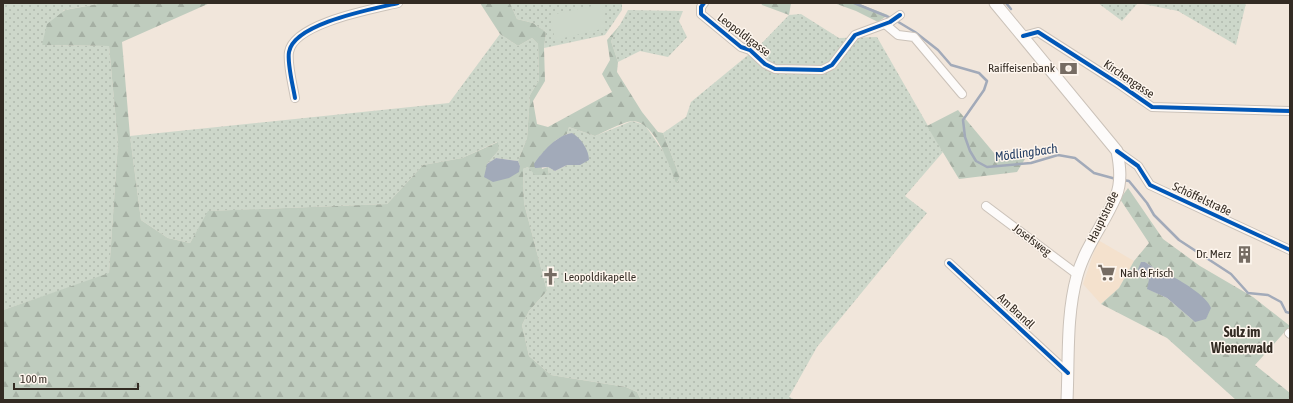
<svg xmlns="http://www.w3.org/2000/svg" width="1293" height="403" viewBox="0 0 1293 403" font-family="'Asap Condensed',sans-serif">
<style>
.built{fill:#f4e1cd}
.grass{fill:url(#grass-dots)}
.forest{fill:url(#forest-firs);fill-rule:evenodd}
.pitch{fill:#cdd7ca}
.water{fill:#a2aab9}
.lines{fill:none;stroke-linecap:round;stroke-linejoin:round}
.stream{stroke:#a2aab9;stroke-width:2.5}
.minor-casing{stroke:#cbc2b9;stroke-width:10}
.secondary-casing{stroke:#cbc2b9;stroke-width:13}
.minor{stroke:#fdfbfa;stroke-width:8}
.secondary{stroke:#fdfbfa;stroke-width:11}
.cycleway-casing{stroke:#fef6ee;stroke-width:6}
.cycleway{stroke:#0057b8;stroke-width:4}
.labels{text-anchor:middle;stroke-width:3;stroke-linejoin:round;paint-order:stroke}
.street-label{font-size:12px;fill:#332b23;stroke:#fef6ee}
.poi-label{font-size:12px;fill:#332b23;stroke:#fef6ee;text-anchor:end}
.water-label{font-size:13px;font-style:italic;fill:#274065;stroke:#fef6ee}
.quarter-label{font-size:14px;font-weight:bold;fill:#332b23;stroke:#fef6ee}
</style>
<defs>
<pattern id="grass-dots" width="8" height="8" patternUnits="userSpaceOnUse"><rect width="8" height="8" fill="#cdd7ca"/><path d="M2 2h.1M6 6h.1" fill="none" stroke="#b0b9ad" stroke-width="1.8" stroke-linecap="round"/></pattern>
<pattern id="forest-firs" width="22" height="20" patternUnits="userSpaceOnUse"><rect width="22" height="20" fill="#bfccbe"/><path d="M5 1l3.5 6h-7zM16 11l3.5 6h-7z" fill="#a5afa3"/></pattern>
</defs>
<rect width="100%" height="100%" fill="#f1e6db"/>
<polygon class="built" points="1098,240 1134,261 1119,288 1101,304 1083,284"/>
<g class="grass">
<polygon points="3,3 103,3 64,10 42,45 109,46 118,143 109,274 3,310"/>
<polygon points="510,3 622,3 622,10 605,35 544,48 546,32 533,23 517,19"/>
<polygon points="1098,3 1246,3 1236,45 1178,11 1138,3 1122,21"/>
<polygon points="628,10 683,11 679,21 687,37 668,57 640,51 618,62 611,41"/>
<polygon points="801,14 839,38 877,37 943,152 905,196 927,213 817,347 789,397 796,400 641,400 637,392 626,387 551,375 529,356 522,325 529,311 547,291 524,203 523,169 528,167 549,175 548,167 555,171 567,165 580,165 572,133 567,134 569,127 595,136 632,121 645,125 667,157 676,184 680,177 663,133 686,117 691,102 759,46 789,15"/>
<polygon points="500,34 518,46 532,38 538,44 539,80 530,95 527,138 518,161 496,158 487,164 499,150 497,142 462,158 423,165 387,204 209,211 190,243 168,238 141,220 130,136 449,103"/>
</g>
<g class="forest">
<path d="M103,3h107l-88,39 8,94 11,84 27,18 22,5 18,-32 179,-7 36,-39 39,-7 36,-16 1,8 -12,14 33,2 -2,-5 9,-23 3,-43 9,-15 -1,-36 -6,-6 -14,8 -18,-12 -20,-31h30l7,16 16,4 13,9 -2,16 1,33 -12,20 4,23 11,3 64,-35 -10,-18 8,-14 -3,-20 13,-15 -9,16 7,21 -1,10 25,40 16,20 5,1 17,44 -4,7c-6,-18 -21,-62 -43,-63 -8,0 -29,11 -38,15l-26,-9 -2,7 -11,6 -16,16 2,13 6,-2 1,8h-14l-7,-8 -5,2 1,34 23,88 -18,20 -7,14 7,31 22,19 75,12 11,5 4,8h-638v-90l106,-37 9,-130 -9,-97 -67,-1 5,-21 18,-14z"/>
<polygon points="761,3 791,3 789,15 762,5"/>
<polygon points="834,3 857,3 888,15 878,22 856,11"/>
<polygon points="958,110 999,159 1025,159 1017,172 959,179 927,126"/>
<path d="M1128,188l35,51 37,27 53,31 37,29 -35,39 35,28v7h-54l-69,-62 -66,-34 18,-16 15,-27 15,-18 -29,-44zM1145,262l9,6 2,7 39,47 -28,-24 -19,-9 1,-10z"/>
</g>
<polygon class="pitch" points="602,4 606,28 555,40 550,15"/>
<g class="water">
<path d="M572,133c9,5 17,17 17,27l-9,5h-13l-12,6 -7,-4 -13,1 -1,-4c8,-12 23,-29 38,-31z"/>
<polygon points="496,158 518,161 520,166 519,172 509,178 493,182 484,177 487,164"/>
<path d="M1141,262h4l9,6 2,7c4,0 9,-1 13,0 11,5 38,21 42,33l-5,11 -11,3 -28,-24 -20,-9 2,-10 -13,-5z"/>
</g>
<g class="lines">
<g class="stream">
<polyline points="854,3 891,18"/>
<polyline points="1006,3 1011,9"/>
<polyline points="895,20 915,32 938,50 951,65 979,73 987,81 984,90 963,120 965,137 970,151 976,161 987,167 1031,163 1058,155 1075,158 1094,173 1116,179"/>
<polyline points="1123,180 1129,181 1147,203 1154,215 1179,240 1231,274 1248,293 1268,295 1281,302 1286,312 1290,313"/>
</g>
<defs>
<g id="minor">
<polyline points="704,3 701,7 701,14 741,47 750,50 765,64 775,69 822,70 832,65 855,35 890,22 900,15"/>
<polyline points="885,24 898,35 914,37 962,94"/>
<polyline points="1023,36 1038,32 1119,84 1152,107 1290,111"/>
<path d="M295,98c-2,-12 -8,-35 -6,-46 5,-29 84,-43 109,-49"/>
<polyline points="1117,151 1138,166 1150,185 1290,250"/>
<polyline points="986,206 1078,275"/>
<polyline points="949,263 1068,373"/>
<polyline points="1289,333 1290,334"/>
</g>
<path id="secondary" d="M995,3l122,148c3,15 5,31 -1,45 -12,28 -31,51 -39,80 -11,40 -8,83 -10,124"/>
</defs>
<use href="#minor" class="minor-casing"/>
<use href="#secondary" class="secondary-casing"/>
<use href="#minor" class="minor"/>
<use href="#secondary" class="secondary"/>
<defs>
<g id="cycleway">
<polyline points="704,3 701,7 701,14 741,47 750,50 765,64 775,69 822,70 832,65 855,35 890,22 900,15"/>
<polyline points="1023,36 1038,32 1119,84 1152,107 1290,111"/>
<path d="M295,98c-2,-12 -8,-35 -6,-46 5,-29 84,-43 109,-49"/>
<polyline points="1117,151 1138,166 1150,185 1290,250"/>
<polyline points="949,263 1068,373"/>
</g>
</defs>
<use href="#cycleway" class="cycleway-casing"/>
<use href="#cycleway" class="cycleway"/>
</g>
<defs>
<symbol id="bank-bare" viewBox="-9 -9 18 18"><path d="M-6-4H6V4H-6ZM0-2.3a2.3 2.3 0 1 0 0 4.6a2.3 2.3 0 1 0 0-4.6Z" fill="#766c63" stroke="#fef6ee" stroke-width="2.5" paint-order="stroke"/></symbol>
<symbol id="building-bare" viewBox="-9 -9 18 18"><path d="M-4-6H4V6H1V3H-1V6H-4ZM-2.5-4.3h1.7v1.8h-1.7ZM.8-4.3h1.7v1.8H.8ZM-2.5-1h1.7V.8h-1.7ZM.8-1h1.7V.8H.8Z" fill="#766c63" stroke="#fef6ee" stroke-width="2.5" paint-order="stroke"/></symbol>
<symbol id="supermarket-bare" viewBox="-9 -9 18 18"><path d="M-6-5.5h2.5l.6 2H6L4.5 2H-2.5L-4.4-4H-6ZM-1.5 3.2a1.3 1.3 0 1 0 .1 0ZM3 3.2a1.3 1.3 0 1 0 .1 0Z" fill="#766c63" stroke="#fef6ee" stroke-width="2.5" paint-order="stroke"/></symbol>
<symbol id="church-bare" viewBox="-9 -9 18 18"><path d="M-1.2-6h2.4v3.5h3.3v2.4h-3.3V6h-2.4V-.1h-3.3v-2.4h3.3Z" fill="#766c63" stroke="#fef6ee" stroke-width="2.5" paint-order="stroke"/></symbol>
</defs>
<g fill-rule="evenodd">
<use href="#bank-bare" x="1056" y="56" width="25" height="25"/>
<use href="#building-bare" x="1232" y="242" width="25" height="25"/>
<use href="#supermarket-bare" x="1094" y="260" width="25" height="25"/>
<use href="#church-bare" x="538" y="264" width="25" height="25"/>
</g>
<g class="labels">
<g class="street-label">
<text transform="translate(744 35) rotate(37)" y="4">Leopoldigasse</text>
<text transform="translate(1129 79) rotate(34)" y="4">Kirchengasse</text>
<text transform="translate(1202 199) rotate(25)" y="4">Schöffelstraße</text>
<text transform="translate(1103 217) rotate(-64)" y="4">Hauptstraße</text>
<text transform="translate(1032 240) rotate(37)" y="4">Josefsweg</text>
<text transform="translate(1016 311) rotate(43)" y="4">Am Brandl</text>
</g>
<g class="poi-label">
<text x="1055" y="72">Raiffeisenbank</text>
<text x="1231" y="258">Dr. Merz</text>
<text x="1120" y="277" text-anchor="start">Nah &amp; Frisch</text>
<text x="564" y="281" text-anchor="start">Leopoldikapelle</text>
</g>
<g class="water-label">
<text transform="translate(1026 152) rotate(-8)" y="5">Mödlingbach</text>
</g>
<g class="quarter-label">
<text x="1242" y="337">Sulz im<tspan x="1242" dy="16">Wienerwald</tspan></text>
</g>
</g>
<rect width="1293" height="403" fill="none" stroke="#332b23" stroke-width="8"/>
<path d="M14 383v6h124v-6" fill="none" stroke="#332b23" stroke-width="2"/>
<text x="20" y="383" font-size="12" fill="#332b23" stroke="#fef6ee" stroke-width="3" paint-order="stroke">100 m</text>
</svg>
